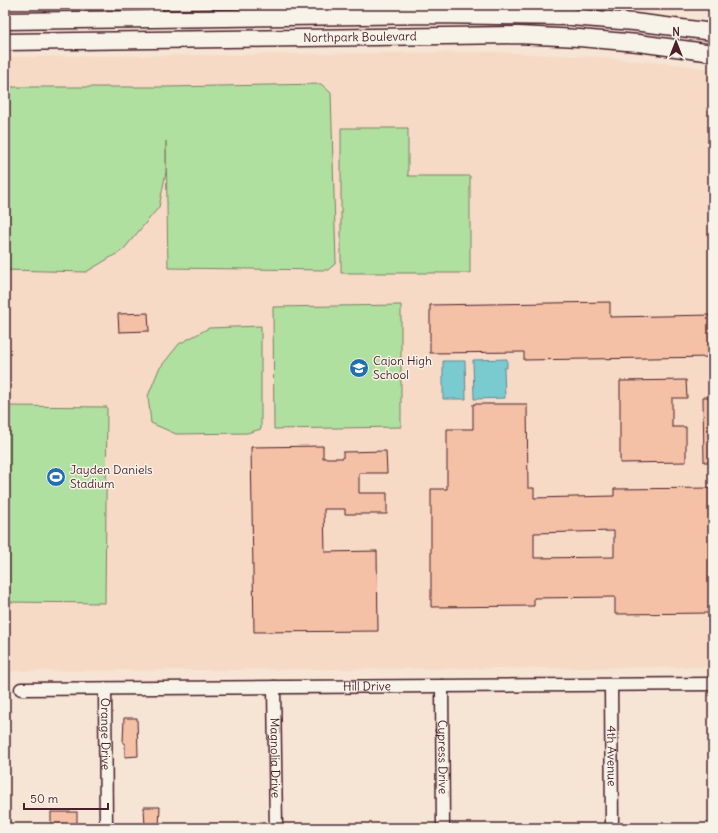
<svg xmlns="http://www.w3.org/2000/svg" width="718" height="833" viewBox="0 0 718 833" font-family="Delius,sans-serif">
<style>
.built{fill:#f6dac6}
.green{fill:#b0e09f;stroke:#7d8065}
.water{fill:#7acbd0;stroke:#67868e}
.building{fill:#f5c1a6;stroke:#4a1f2b;fill-rule:evenodd}
.lines{fill:none;stroke-linecap:round;stroke-linejoin:round}
.minor-casing{stroke:#4a1f2b;stroke-width:15}
.secondary-casing{stroke:#4a1f2b;stroke-width:19}
.minor{stroke:#f7f3e8;stroke-width:12}
.secondary{stroke:#f7f3e8;stroke-width:16}
.labels{text-anchor:middle;stroke-width:3;stroke-linejoin:round;paint-order:stroke}
.street-label{font-size:12px;fill:#4a1f2b;stroke:#f7f3e8}
.poi-label{font-size:12px;fill:#4a1f2b;stroke:#f7f3e8;text-anchor:start}
</style>
<rect width="100%" height="100%" fill="#f6e4d4"/>
<filter id="ink" filterUnits="userSpaceOnUse"><feTurbulence type="fractalNoise" baseFrequency=".025" numOctaves="2"/><feDisplacementMap in="SourceGraphic" scale="8" xChannelSelector="R" yChannelSelector="G"/><feConvolveMatrix kernelMatrix="1 2 1 2 8 2 1 2 1" color-interpolation-filters="sRGB"/></filter>
<g filter="url(#ink)">
<polygon class="built" points="494,52 593,57 684,65 713,70 713,667 5,671 5,57"/>
<g class="green">
<polygon points="321,84 331,93 336,263 328,270 168,268 166,141 166,172 159,207 123,250 86,272 5,270 5,87 166,87"/>
<polygon points="341,128 408,128 408,176 470,176 470,273 341,273"/>
<polygon points="401,305 401,427 274,429 273,307"/>
<polygon points="261,326 261,429 247,433 176,434 151,423 148,396 159,369 179,344 209,328"/>
<polygon points="6,406 107,407 105,603 5,602"/>
</g>
<g class="water">
<polygon points="507,359 507,368 504,368 505,398 474,399 473,360"/>
<polygon points="443,361 465,361 466,399 443,399"/>
</g>
<g class="building">
<polygon points="610,302 610,317 713,315 713,357 524,360 524,352 430,353 430,305"/>
<polygon points="148,313 149,331 119,332 118,314"/>
<polygon points="686,380 687,398 672,398 672,427 686,427 686,462 620,463 620,381"/>
<polygon points="703,397 713,397 713,462 704,462"/>
<path d="M473,404h54l1,84h6v10l80,-2v-7l99,-1v125l-98,1v-17l-81,1v8l-103,1v-118h16v-60h26zM614,531v26l-80,1v-25z"/>
<polygon points="323,446 323,458 343,458 343,452 386,451 387,473 359,473 359,493 387,493 387,514 345,514 345,509 324,509 325,552 377,551 378,631 254,632 251,447"/>
<polygon points="124,718 137,718 138,756 125,757 125,743 123,743"/>
<polygon points="144,807 160,807 159,828 145,828"/>
<rect x="51" y="812" width="26" height="16"/>
</g>
<g class="lines">
<defs>
<g id="minor">
<polyline points="156,5 156,19"/>
<path id="s1" d="M611,685l1,143"/>
<path id="s2" d="M442,686l1,142"/>
<path id="s3" d="M274,687l2,141"/>
<path id="s4" d="M21,689l692,-5"/>
<path id="s5" d="M105,689l1,139"/>
</g>
<g id="secondary">
<polyline points="5,21 434,15 571,17 634,22 713,32"/>
<path id="s6" d="M5,42l513,-7 61,3 59,5 75,10"/>
</g>
</defs>
<use href="#minor" class="minor-casing"/>
<use href="#secondary" class="secondary-casing"/>
<use href="#minor" class="minor"/>
<use href="#secondary" class="secondary"/>
</g>
</g>
<defs>
<symbol id="school-disc" viewBox="-11 -11 22 22"><circle r="9.5" fill="#1f6fb2" stroke="#f7f3e8"/><path d="M0-5L7-2L0 1L-7-2ZM-4 1L0 2.5L4 1V4Q0 6-4 4Z" fill="#fff"/></symbol>
<symbol id="stadium-disc" viewBox="-11 -11 22 22"><circle r="9.5" fill="#1f6fb2" stroke="#f7f3e8"/><path d="M0-5a6.5 5 0 1 0 0 10a6.5 5 0 1 0 0-10ZM-3.5-1.8h7v3.6h-7Z" fill="#fff"/></symbol>
</defs>
<g fill-rule="evenodd">
<use href="#school-disc" x="348" y="357" width="22" height="22"/>
<use href="#stadium-disc" x="45" y="466" width="22" height="22"/>
</g>
<g class="labels">
<g class="street-label">
<text dy="4" stroke="none"><textPath href="#s6" startOffset="355">Northpark Boulevard</textPath></text>
<text dy="4" stroke="none"><textPath href="#s4" startOffset="346">Hill Drive</textPath></text>
<text dy="4" stroke="none"><textPath href="#s5" startOffset="45">Orange Drive</textPath></text>
<text dy="4" stroke="none"><textPath href="#s1" startOffset="71">4th Avenue</textPath></text>
<text dy="4" stroke="none"><textPath href="#s2" startOffset="71">Cypress Drive</textPath></text>
<text dy="4" stroke="none"><textPath href="#s3" startOffset="71">Magnolia Drive</textPath></text>
</g>
<g class="poi-label">
<text x="373" y="365">Cajon High<tspan x="373" dy="14">School</tspan></text>
<text x="70" y="474">Jayden Daniels<tspan x="70" dy="14">Stadium</tspan></text>
</g>
</g>
<rect width="718" height="833" fill="none" stroke="#f7f3e8" stroke-width="20"/>
<rect x="10" y="10" width="698" height="813" fill="none" stroke="#4a1f2b" stroke-width="1.5" filter="url(#ink)"/>
<g transform="translate(676 42)" stroke="#f7f3e8" stroke-width="3" paint-order="stroke">
<path d="M0-3L7 15L0 10L-7 15Z" fill="#4a1f2b"/>
<text y="-6" font-size="11" font-weight="bold" text-anchor="middle" fill="#4a1f2b">N</text>
</g>
<path d="M24 803v6h84v-6" fill="none" stroke="#4a1f2b" stroke-width="2"/>
<text x="30" y="803" font-size="12" fill="#4a1f2b" stroke="#f7f3e8" stroke-width="3" paint-order="stroke">50 m</text>
</svg>
